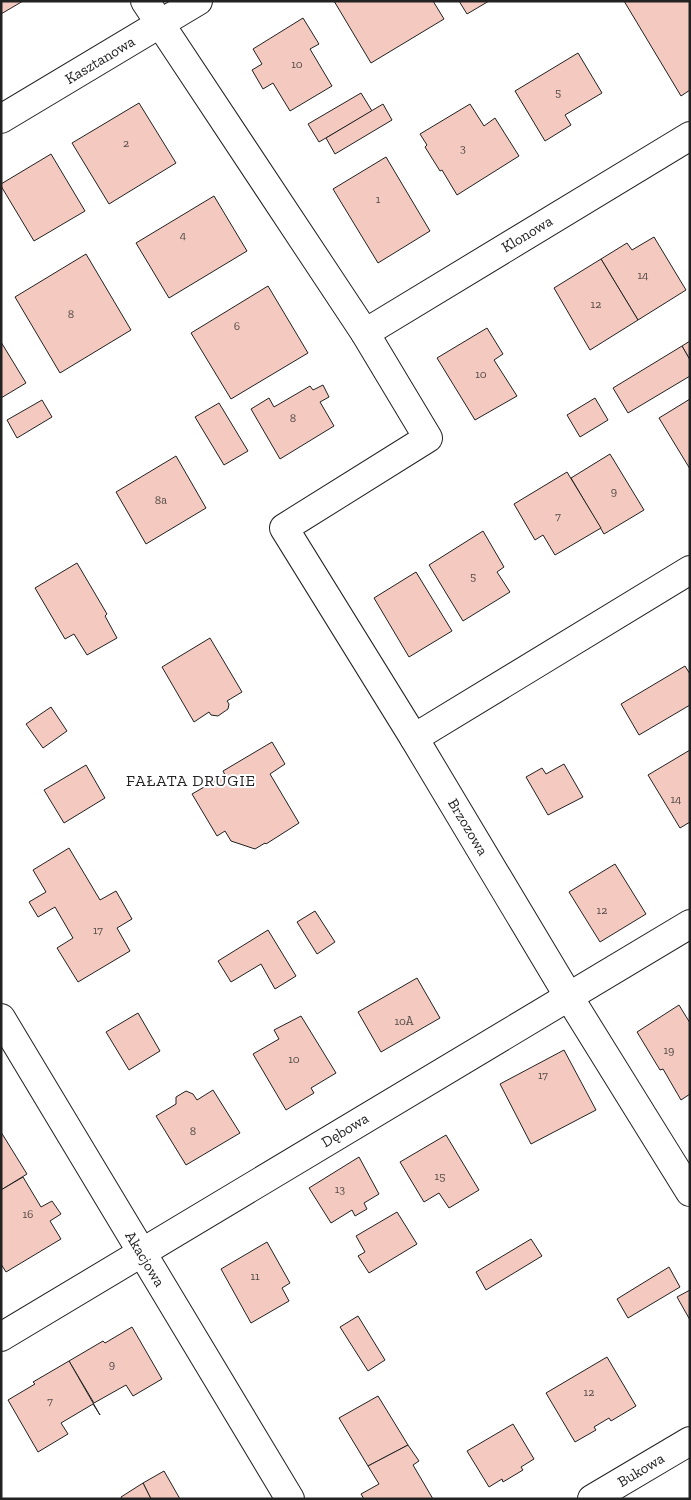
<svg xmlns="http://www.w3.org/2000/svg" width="691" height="1500" viewBox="0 0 691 1500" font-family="'Zilla Slab',serif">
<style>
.building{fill:#f3c9c0;stroke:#222}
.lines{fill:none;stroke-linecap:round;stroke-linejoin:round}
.minor-casing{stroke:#222;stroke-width:30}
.minor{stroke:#fff;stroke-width:28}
.labels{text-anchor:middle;stroke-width:4;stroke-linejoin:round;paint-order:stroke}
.number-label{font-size:12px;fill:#564c4a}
.street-label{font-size:15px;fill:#222;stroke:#fff}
.neighbourhood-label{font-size:16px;letter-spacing:1px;fill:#222;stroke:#fff}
</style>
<rect width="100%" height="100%" fill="#fff"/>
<g class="building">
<polygon points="1,1 23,1 1,14"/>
<polygon points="334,1 433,1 444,19 371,63"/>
<polygon points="459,1 489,1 467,14"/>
<polygon points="624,1 690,1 690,90 681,96"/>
<polygon points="303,18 319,44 310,49 332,86 290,111 273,83 263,89 252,70 262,64 253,49"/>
<polygon points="578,53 602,93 565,115 571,125 545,141 515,91"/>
<polygon points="361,93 372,111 319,142 308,124"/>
<polygon points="139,103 176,163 109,204 72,143"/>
<polygon points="383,104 392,120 335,154 326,138"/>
<polygon points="470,104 484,126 495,118 519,156 457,195 442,170 440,171 425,147 427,145 420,134"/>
<polygon points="51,154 85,211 34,241 1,186 1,184"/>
<polygon points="386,157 430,231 378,263 333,189"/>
<polygon points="214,196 247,251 169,298 136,243"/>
<polygon points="654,237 686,290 638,320 601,259 627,243 632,250"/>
<polygon points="86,254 131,330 60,373 15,297"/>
<polygon points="601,259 638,320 590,350 554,288"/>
<polygon points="268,286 308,353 231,399 191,333"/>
<polygon points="487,328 503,354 494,360 517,396 475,420 437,358"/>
<polygon points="690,341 690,360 682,346"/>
<polygon points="1,342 26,383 1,398"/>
<polygon points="682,346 690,360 690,376 628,413 613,388"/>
<polygon points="323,385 329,397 320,402 334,426 280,459 251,409 269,398 274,407 310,386 313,390"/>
<polygon points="595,398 608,420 580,437 567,415"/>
<polygon points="690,399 690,469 659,418"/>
<polygon points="42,400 52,417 17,438 7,420"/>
<polygon points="219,403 248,451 224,465 195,417"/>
<polygon points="610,454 644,510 604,534 571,478"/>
<polygon points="176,456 206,508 146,544 116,492"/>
<polygon points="567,472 601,528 555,555 543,535 535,540 514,504"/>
<polygon points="483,531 504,567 497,572 510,592 463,621 429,565"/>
<polygon points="77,563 107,614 105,616 117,638 87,655 74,634 65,639 35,588"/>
<polygon points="416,572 452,631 409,657 374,598"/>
<polygon points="210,638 242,692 227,701 229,704 228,709 218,716 211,715 209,712 194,722 162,667"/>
<polygon points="685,666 690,674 690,705 639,735 621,704"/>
<polygon points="51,707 67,731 43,748 26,724"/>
<polygon points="272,742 285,764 270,774 299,823 266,844 265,843 255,849 231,841 225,831 217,836 192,794 225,775 223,771"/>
<polygon points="690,750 690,822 680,828 648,775"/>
<polygon points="564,764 583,797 548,815 526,777 542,768 546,774"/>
<polygon points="86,765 105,798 64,823 44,790"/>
<polygon points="69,848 100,900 116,891 132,919 117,928 130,951 78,982 57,948 73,938 55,907 38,917 29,902 46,892 33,870"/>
<polygon points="615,864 646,914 600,942 569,892"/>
<polygon points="315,911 335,942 317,954 297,922"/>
<polygon points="268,930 296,976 275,989 261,964 231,982 218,961"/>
<polygon points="417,978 440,1018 381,1052 358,1012"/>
<polygon points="679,1005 690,1023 690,1094 681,1100 663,1069 660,1070 637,1032"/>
<polygon points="138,1013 160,1051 129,1070 106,1032"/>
<polygon points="301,1016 336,1073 311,1088 314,1093 286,1110 253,1054 279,1039 274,1030"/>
<polygon points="564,1050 596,1110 531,1144 500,1084"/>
<polygon points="213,1090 240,1133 186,1165 156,1116 176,1104 176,1097 186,1091 193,1094 197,1100"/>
<polygon points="1,1132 27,1174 1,1190"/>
<polygon points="446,1135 479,1190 449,1208 439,1193 424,1202 400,1162"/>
<polygon points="359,1157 379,1194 364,1203 367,1209 355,1216 352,1210 331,1223 309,1188"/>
<polygon points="23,1177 41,1207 52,1201 61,1214 50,1221 61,1239 6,1272 1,1264 1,1190"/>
<polygon points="397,1212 417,1244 369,1273 358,1256 365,1252 356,1236"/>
<polygon points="531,1239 542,1256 486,1290 476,1272"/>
<polygon points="267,1242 290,1283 282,1288 289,1301 251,1323 221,1269"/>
<polygon points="669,1267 680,1287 628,1318 617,1299"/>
<polygon points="690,1290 690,1320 677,1297"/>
<polygon points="358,1316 385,1360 368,1371 340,1327"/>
<polygon points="132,1327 162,1379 133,1396 126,1385 94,1403 69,1361 103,1341 105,1343"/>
<polygon points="607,1357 636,1406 611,1421 609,1418 594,1427 596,1430 575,1442 546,1393"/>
<polygon points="69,1361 100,1415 93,1404 61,1423 68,1434 38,1452 8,1400 35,1384 33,1382"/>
<polygon points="378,1396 408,1445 368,1466 339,1418"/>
<polygon points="513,1424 534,1459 521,1467 523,1470 503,1482 502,1479 489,1487 467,1451"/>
<polygon points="408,1445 419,1461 413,1465 433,1499 364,1499 361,1494 379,1484 368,1466"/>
<polygon points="164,1471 180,1499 151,1499 143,1483"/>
<polygon points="143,1483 151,1499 122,1499 121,1497"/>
</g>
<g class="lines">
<defs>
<g id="minor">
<polyline points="145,1 365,333 428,438 284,528 414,738 569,997 690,1192"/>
<polyline points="1,119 198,1"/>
<polyline points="365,333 690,136"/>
<polyline points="414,738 690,570"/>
<polyline points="1,1018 290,1499"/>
<polyline points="1,1337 690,924"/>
<polyline points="592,1499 690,1441"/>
</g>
</defs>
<use href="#minor" class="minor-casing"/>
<use href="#minor" class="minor"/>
</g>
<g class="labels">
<g class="number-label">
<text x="297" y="68">10</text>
<text x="558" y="96">5</text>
<text x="126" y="147">2</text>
<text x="463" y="152">3</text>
<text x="378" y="203">1</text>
<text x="183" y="239">4</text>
<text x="643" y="279">14</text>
<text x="596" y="308">12</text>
<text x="71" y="318">8</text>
<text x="237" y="330">6</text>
<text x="481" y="378">10</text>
<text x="293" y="422">8</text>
<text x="614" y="495">9</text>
<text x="161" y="504">8a</text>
<text x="558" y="520">7</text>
<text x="473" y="580">5</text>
<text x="676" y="803">14</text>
<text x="602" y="914">12</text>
<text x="98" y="934">17</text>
<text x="404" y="1025">10A</text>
<text x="669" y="1054">19</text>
<text x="294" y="1063">10</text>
<text x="543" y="1079">17</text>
<text x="193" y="1135">8</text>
<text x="440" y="1180">15</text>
<text x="340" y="1193">13</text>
<text x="28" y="1218">16</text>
<text x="255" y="1280">11</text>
<text x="112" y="1368">9</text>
<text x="589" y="1396">12</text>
<text x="50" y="1405">7</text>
</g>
<g class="street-label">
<text transform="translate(100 60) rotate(-31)" y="5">Kasztanowa</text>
<text transform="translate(527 234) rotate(-31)" y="5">Klonowa</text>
<text transform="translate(468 827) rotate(59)" y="5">Brzozowa</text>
<text transform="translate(345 1130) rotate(-31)" y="5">Dębowa</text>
<text transform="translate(145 1259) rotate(59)" y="5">Akacjowa</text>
<text transform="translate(641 1470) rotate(-31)" y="5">Bukowa</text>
</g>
<g class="neighbourhood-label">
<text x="191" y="786">FAŁATA DRUGIE</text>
</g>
</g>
<rect width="691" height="1500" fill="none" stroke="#222222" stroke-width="5"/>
</svg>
